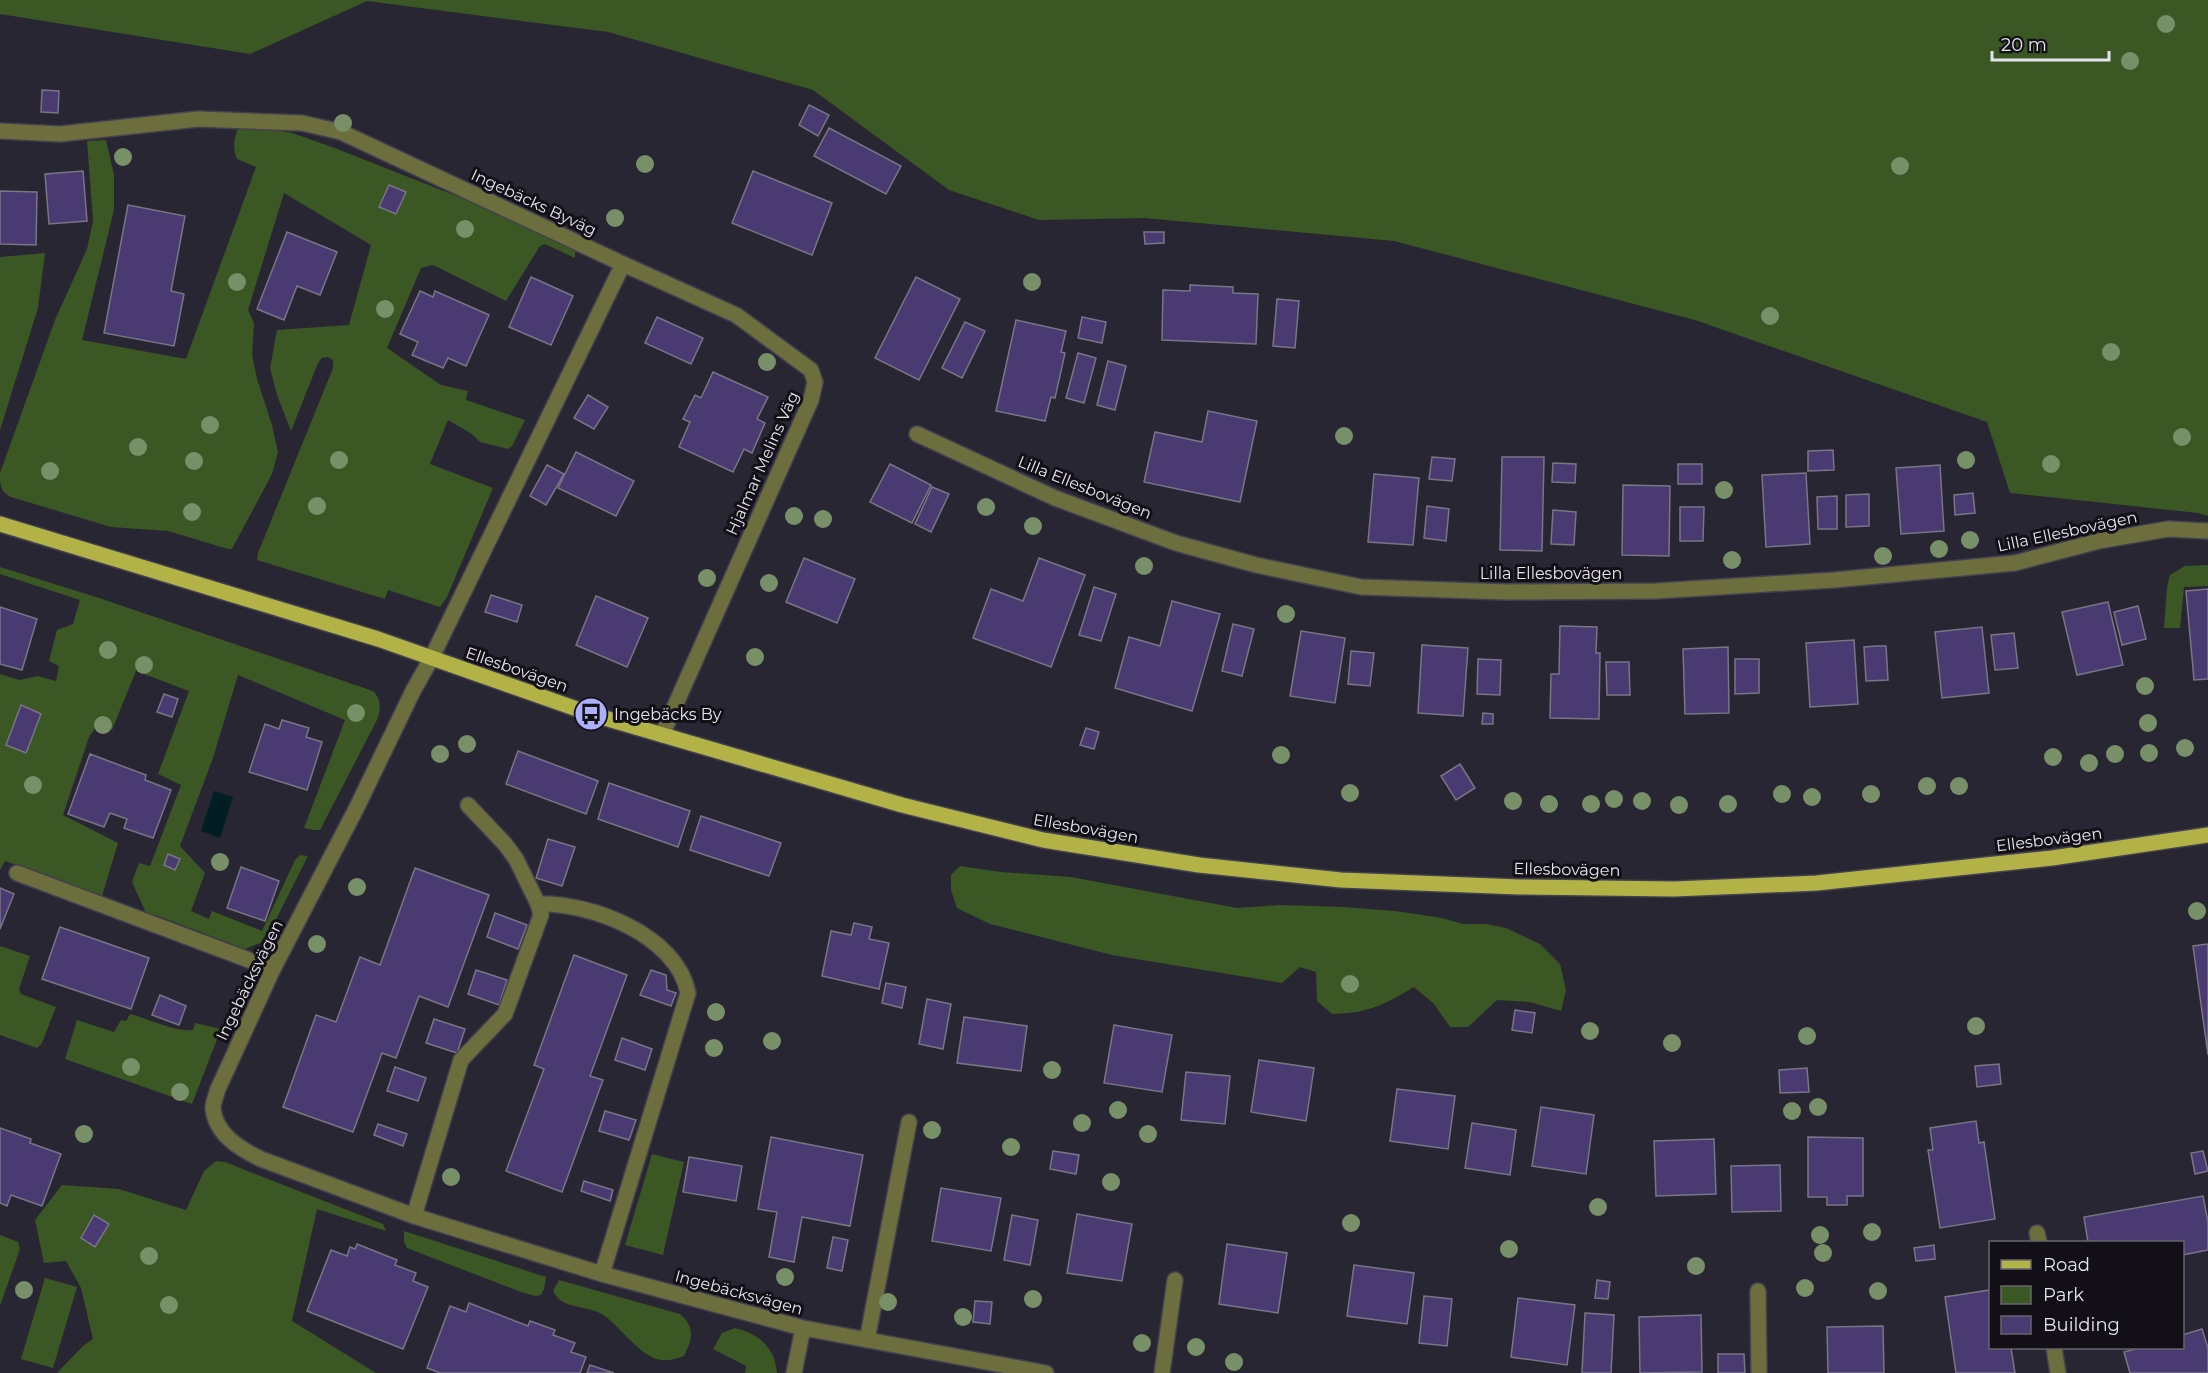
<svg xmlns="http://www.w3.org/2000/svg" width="2208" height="1373" viewBox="0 0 2208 1373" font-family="Montserrat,sans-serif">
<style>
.green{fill:#3b5723}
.water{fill:#001e23}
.building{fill:#4a3a72;stroke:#787585;stroke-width:1.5}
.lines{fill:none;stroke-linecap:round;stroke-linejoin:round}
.minor-casing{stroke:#43414e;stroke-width:18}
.major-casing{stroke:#43414e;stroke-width:18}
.minor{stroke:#6d6e3d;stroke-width:15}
.major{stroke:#b2b246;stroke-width:15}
.tree{fill:#779068}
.labels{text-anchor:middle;stroke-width:6;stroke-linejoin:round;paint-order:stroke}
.street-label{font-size:16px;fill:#e5e4ed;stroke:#121016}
.poi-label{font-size:16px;fill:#e5e4ed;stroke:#121016;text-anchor:start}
</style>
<rect width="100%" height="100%" fill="#292634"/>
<g class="green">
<polygon points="0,0 2208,0 2208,516 2198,513 2010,493 1987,422 1695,320 1394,241 1145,218 1039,220 949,190 813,90 608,32 367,1 250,54 0,14"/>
<path d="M247,125l45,8 40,14 127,50 111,49 5,5v7l-30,-14 -5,2 -34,55 -73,-36 -12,3 -34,80 54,37 27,6 -2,9 59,20 -13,26 -4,3 -28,-7 -8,-8 -24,-14 -18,44 63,24 -46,109 -7,10 -52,-17 -3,9 -128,-39 1,-7 75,-185v-8l-5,-3 -6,1 -4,5 -27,68 -14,-36 -7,-27 7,-38 72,-5 22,-80 -87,-52 -36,117 6,13 -2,32 5,24 15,46 6,27 -6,22 -40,75h-4l-60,-18 -57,-4 -100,-30c-11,-6 -11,-12 -11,-24l55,-153 32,-71 6,-28 -6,-80 19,-1 8,35v35l-32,130 104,19 70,-192 -19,-8c-5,-13 -3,-20 2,-33z"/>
<polygon points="45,253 38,308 0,430 0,257"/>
<polygon points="2208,565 2208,586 2184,587 2180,628 2164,628 2167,587 2170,575 2185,566"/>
<path d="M0,567l99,31 274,93c8,8 8,16 5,27l-58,112h-6l-10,-2 41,-108 -107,-45 -25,83 -33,88 25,27 -14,38 18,8 3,-8 50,20 33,-71 5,-5 8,1 -43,85 -20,8 -89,-34h-9l-15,-33 7,-19 11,3 31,-81 -23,-11 31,-83 -53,-20 -24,59 -17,-2 -6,9 -26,78 55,28 -16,53 -97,-35 -5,9v-196l19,6 19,-4 18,5 3,-15 -10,-5 8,-31 16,-6 7,-24 -80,-26z"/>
<path d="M960,866l41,6 70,5 166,31 43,-3 64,2 51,4 47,7 21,6h23l20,4 34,16 20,20 6,26 -5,21 -31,-9 -33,-2 -29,27h-18l-16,-23 -20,-17c-30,18 -46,26 -82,27l-15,-13 -1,-29 -16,-5 -18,16 -170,-28 -122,-31 -33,-16 -6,-18v-15z"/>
<polygon points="0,946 30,956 19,989 21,994 56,1007 42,1043 37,1048 0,1035"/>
<path d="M130,1014c21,5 42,18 63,16l2,-7 26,6 -29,75 -127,-45 12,-39 37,12 7,-12 5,1z"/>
<polygon points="652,1154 684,1162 663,1255 625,1245"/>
<polygon points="216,1161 225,1162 383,1224 386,1231 317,1209 292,1321 376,1373 57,1373 83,1346 93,1339 81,1288 66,1261 44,1263 35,1220 62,1185 119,1189 186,1210 204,1171"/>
<polygon points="404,1231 546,1277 544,1289 541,1295 535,1296 521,1292 407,1248 404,1242"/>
<polygon points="0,1235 18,1242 20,1249 0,1306"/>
<polygon points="45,1278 77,1287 53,1368 21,1359"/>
<path d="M559,1280l121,34c15,13 13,25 4,42 -9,3 -18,6 -27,3 -20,-6 -37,-33 -55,-45 -16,-9 -40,-4 -49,-23z"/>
<path d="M735,1328c24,6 40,19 42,45h-32l1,-7 -33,-17 9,-16z"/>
</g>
<polygon class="water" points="214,791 233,797 220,838 201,831"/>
<g class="building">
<polygon points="42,90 59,91 58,113 41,112"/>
<polygon points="809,105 829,115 818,136 799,125"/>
<polygon points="829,128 901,166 886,194 814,156"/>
<polygon points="83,171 87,221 49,224 45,174"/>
<polygon points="753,171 832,203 812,255 732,223"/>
<polygon points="389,185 406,192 396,214 379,207"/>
<polygon points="0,191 37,192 36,245 0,244"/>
<polygon points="128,205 185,216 171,291 184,294 174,346 104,333"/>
<polygon points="287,232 337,252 320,295 297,286 284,320 257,309"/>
<polygon points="1144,232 1164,232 1164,243 1145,244"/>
<polygon points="531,277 573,296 551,345 509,327"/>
<polygon points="916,277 960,299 919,380 875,358"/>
<polygon points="1190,285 1233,287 1233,293 1258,294 1256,344 1162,340 1163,290 1190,291"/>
<polygon points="420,291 433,297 435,291 489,315 466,366 448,358 443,368 412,355 418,342 400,334"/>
<polygon points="1277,299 1299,301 1295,348 1273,346"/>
<polygon points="657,317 703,338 691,364 645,343"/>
<polygon points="1082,317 1106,322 1102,343 1078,338"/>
<polygon points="1016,320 1066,331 1061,352 1065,353 1055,398 1051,397 1045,421 996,411"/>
<polygon points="965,322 985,331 962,378 942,368"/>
<polygon points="1078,353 1096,358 1084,403 1066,398"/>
<polygon points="1108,361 1126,366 1115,410 1097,405"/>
<polygon points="713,372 768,397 757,419 765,423 752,453 744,449 733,472 679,447 690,422 683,419 695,395 701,398"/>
<polygon points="588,395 608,407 594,429 574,418"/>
<polygon points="1208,411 1257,421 1240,502 1144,482 1155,432 1202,442"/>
<polygon points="1833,450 1834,470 1808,471 1808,451"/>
<polygon points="576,452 634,481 616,516 558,488"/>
<polygon points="1432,457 1455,459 1452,481 1429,479"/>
<polygon points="1502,457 1544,457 1542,551 1500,550"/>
<polygon points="1553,463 1576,464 1575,483 1552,482"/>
<polygon points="890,464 931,485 912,523 870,502"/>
<rect x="1678" y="464" width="24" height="20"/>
<polygon points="547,465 564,474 546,505 530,496"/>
<polygon points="1940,465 1944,531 1901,534 1896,468"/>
<polygon points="1806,473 1810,544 1766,547 1762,475"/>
<polygon points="1374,474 1419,478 1413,545 1368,542"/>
<polygon points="1623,485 1670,486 1669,556 1622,555"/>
<polygon points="932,487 949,494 931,532 915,524"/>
<polygon points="1973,493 1975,513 1955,515 1954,495"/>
<polygon points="1869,494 1869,526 1846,527 1846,495"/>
<polygon points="1837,496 1837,529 1818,529 1817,497"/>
<polygon points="1427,506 1449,509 1446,541 1424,538"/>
<polygon points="1680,507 1704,507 1703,541 1680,541"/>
<polygon points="1553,510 1576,512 1574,545 1551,544"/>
<polygon points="804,558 855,579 837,623 786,602"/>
<polygon points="1039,558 1085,575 1051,667 973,638 991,589 1023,601"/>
<polygon points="1094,587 1116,594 1101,641 1079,635"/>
<polygon points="2208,589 2208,679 2194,680 2186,591"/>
<polygon points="491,595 522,605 517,622 485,612"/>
<polygon points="596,596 648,618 627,667 576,645"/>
<polygon points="1172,601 1220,614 1192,711 1115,688 1129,637 1160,646"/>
<polygon points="2108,602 2123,665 2077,675 2062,612"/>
<polygon points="2138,606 2146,639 2122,645 2114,612"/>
<polygon points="0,607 37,619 22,670 0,664"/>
<polygon points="1233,624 1254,629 1242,676 1222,671"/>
<polygon points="1560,626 1597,627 1596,653 1600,653 1599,719 1550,718 1551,674 1559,674"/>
<polygon points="1982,627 1989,693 1942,698 1935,632"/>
<polygon points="1301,631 1345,638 1335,703 1290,696"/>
<polygon points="2014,633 2018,668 1995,670 1991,635"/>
<polygon points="1854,640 1858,704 1810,707 1806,643"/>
<polygon points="1422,645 1468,648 1463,716 1418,713"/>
<polygon points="1876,646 1886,646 1888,680 1866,681 1864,647"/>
<polygon points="1728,647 1729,713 1685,714 1683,649"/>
<polygon points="1351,651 1374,653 1370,686 1348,684"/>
<polygon points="1478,659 1501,660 1500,695 1477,694"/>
<polygon points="1735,659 1759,659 1759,693 1735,694"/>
<polygon points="1606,662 1629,662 1630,695 1607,695"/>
<polygon points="164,694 178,699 172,717 157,712"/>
<polygon points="21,705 41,714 26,753 6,745"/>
<polygon points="1483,713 1493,714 1493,724 1482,724"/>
<polygon points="282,720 309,728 306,737 322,742 307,790 249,772 265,724 279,729"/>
<polygon points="1086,728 1099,732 1094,749 1080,745"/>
<polygon points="518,751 598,781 586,814 506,784"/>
<polygon points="90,754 146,775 145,780 171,790 153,838 124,828 127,819 110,813 104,827 68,814"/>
<polygon points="1460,764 1475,788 1456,800 1441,776"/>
<polygon points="609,783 690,811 678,847 598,819"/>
<polygon points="701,816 781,843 769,876 690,850"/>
<polygon points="548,839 575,847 562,886 536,878"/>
<polygon points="168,854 180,859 175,870 164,865"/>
<polygon points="241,867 279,881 265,921 227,908"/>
<polygon points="415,868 489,895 448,1007 419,996 396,1058 382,1053 353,1132 283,1107 316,1015 336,1022 360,957 380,965"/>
<polygon points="0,888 14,894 0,929"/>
<polygon points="495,913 527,925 518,949 487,937"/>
<polygon points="854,923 872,927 869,939 889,943 879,989 822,976 831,931 851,935"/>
<polygon points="60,927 149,958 131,1009 42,979"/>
<polygon points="2208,944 2208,1055 2193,946"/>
<polygon points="574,955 627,975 590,1076 603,1080 562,1192 506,1171 544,1069 534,1065"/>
<polygon points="476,970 507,980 499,1005 468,994"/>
<polygon points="651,970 666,975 667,990 676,993 671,1006 640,995"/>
<polygon points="886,983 906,987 902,1008 882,1003"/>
<polygon points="160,995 186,1006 179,1025 152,1015"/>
<polygon points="927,999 951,1004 943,1049 919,1044"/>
<polygon points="1515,1010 1535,1013 1532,1033 1512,1030"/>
<polygon points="964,1017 1027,1026 1021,1071 957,1063"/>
<polygon points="434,1019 465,1029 457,1053 426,1043"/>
<polygon points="1114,1025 1172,1035 1162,1092 1104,1083"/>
<polygon points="622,1038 652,1049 645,1070 615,1060"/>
<polygon points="1259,1060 1314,1068 1306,1121 1251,1112"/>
<polygon points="1999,1064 2001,1084 1977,1087 1975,1066"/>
<polygon points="395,1067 426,1078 418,1101 387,1091"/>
<polygon points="1807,1068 1809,1092 1780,1093 1779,1070"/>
<polygon points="1186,1072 1230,1076 1225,1124 1181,1120"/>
<polygon points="1397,1089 1455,1096 1448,1149 1390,1141"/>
<polygon points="1541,1107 1594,1115 1586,1174 1532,1166"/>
<polygon points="605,1111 636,1120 629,1140 599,1131"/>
<polygon points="1976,1121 1979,1143 1984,1142 1995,1219 1940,1228 1928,1150 1933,1150 1930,1128"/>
<polygon points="1472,1123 1516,1130 1510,1175 1465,1168"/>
<polygon points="378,1124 407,1134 403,1146 374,1135"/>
<polygon points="0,1128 31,1139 30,1143 61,1154 42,1206 11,1195 7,1206 0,1203"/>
<polygon points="771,1137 863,1155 850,1226 802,1217 794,1262 769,1257 777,1212 758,1209"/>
<polygon points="1808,1137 1863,1138 1863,1196 1847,1196 1847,1205 1827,1205 1827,1197 1808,1197"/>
<polygon points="1714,1139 1716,1194 1656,1196 1654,1141"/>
<polygon points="1053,1151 1079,1155 1076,1174 1050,1169"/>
<polygon points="2203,1151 2208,1171 2195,1174 2191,1153"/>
<polygon points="689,1157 742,1166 736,1201 683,1192"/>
<polygon points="1780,1165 1781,1211 1732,1212 1731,1166"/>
<polygon points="584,1181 613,1190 610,1201 581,1191"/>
<polygon points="941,1188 1001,1198 991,1251 932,1241"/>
<polygon points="2203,1196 2208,1222 2208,1250 2182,1255 2182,1242 2088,1242 2084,1217"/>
<polygon points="1077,1214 1132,1224 1122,1281 1067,1273"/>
<polygon points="94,1215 109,1224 95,1247 81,1238"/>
<polygon points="1012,1215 1038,1220 1030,1265 1004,1260"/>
<polygon points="833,1237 848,1240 842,1271 827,1268"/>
<polygon points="357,1244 397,1260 395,1265 416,1273 413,1281 428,1287 403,1349 307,1311 331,1250 347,1256 350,1247 355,1249"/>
<polygon points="1227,1244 1287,1253 1278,1313 1219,1304"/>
<polygon points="1934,1245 1935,1259 1916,1261 1914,1248"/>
<polygon points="1354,1265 1414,1273 1407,1324 1347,1316"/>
<polygon points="1597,1280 1610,1282 1608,1299 1595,1298"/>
<polygon points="1990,1290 1990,1348 2011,1348 2015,1373 1956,1373 1945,1297"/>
<polygon points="1424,1296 1452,1299 1447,1346 1419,1343"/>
<polygon points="1518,1298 1575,1305 1567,1365 1511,1357"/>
<polygon points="975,1301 992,1302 990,1324 973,1322"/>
<polygon points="469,1303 528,1326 530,1321 555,1330 553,1335 575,1343 571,1352 586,1357 580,1373 440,1373 427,1368 450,1306 466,1312"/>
<polygon points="1585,1313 1614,1315 1611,1373 1582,1373"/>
<polygon points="1701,1315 1702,1372 1640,1373 1639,1317"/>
<polygon points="1883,1326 1884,1373 1828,1373 1827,1327"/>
<polygon points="2202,1329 2208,1348 2208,1373 2130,1373 2124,1352 2139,1348 2182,1348 2182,1335"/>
<polygon points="1718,1354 1744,1354 1745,1373 1718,1373"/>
<polygon points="590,1365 614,1373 587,1373"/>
</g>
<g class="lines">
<defs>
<g id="minor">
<path d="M0,131l60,3 138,-15 104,4 39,9 282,132 -192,395 -18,32 -56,116 -84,162 -55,120c-2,6 -5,14 -5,19 2,26 27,41 48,51l153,57 188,58 201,54 243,45"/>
<polyline points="623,264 736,315 811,370 815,382 811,400 662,735"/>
<polyline points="917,434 1055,498 1176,543 1256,565 1361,587 1507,592 1656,591 1834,580 2015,563 2099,541 2168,529 2208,531"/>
<polyline points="17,873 273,969"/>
<path d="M538,904c52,-2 139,31 150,89l-86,281"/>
<polyline points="414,1216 461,1060 505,1014 541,915 538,904 516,859 505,844 468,805"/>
<polyline points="2037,1233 2039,1242"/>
<polyline points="1758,1291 1759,1373"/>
<polyline points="867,1340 909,1122"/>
<polyline points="2054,1348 2058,1373"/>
<polyline points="794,1373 803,1328"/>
<polyline points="1162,1373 1175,1280"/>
</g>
<polyline id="major" points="0,524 378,639 591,714 902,805 1043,840 1199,865 1341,880 1519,887 1674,889 1817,883 2052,858 2208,835"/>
</defs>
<use href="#minor" class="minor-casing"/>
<use href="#major" class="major-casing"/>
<use href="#minor" class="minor"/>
<use href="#major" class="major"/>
</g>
<g class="tree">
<circle cx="2166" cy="24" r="9"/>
<circle cx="2130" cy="61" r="9"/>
<circle cx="343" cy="123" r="9"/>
<circle cx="123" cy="157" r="9"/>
<circle cx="645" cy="164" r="9"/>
<circle cx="1900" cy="166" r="9"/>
<circle cx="615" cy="218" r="9"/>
<circle cx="465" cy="229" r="9"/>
<circle cx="237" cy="282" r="9"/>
<circle cx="1032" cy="282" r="9"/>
<circle cx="385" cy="309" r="9"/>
<circle cx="1770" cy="316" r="9"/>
<circle cx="2111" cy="352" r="9"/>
<circle cx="767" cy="362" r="9"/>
<circle cx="210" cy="425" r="9"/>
<circle cx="1344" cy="436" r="9"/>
<circle cx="2182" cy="437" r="9"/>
<circle cx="138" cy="447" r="9"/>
<circle cx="339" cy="460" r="9"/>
<circle cx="1966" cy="460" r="9"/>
<circle cx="194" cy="461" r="9"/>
<circle cx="2051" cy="464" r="9"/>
<circle cx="50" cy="471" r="9"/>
<circle cx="1724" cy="490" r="9"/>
<circle cx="317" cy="506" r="9"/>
<circle cx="986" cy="507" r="9"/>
<circle cx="192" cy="512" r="9"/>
<circle cx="794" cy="516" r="9"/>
<circle cx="823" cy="519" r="9"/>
<circle cx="1033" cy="526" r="9"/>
<circle cx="1970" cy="540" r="9"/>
<circle cx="1939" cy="549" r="9"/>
<circle cx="1883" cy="556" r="9"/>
<circle cx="1732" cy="560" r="9"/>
<circle cx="1144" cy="566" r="9"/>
<circle cx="707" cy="578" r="9"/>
<circle cx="769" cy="583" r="9"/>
<circle cx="1286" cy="614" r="9"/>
<circle cx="108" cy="650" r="9"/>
<circle cx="755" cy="657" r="9"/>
<circle cx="144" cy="665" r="9"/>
<circle cx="2145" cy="686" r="9"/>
<circle cx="356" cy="713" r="9"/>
<circle cx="2148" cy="723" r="9"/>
<circle cx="103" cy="725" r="9"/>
<circle cx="467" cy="744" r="9"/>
<circle cx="2185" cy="748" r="9"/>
<circle cx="2149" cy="753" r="9"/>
<circle cx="440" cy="754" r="9"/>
<circle cx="2115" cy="754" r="9"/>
<circle cx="1281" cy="755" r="9"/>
<circle cx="2053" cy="757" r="9"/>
<circle cx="2089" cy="763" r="9"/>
<circle cx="33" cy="785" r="9"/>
<circle cx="1927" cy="786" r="9"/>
<circle cx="1959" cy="786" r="9"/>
<circle cx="1350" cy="793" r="9"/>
<circle cx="1782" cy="794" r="9"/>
<circle cx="1871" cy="794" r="9"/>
<circle cx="1812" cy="797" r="9"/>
<circle cx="1614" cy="799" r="9"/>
<circle cx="1513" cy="801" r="9"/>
<circle cx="1642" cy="801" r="9"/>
<circle cx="1549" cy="804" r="9"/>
<circle cx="1591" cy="804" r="9"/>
<circle cx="1728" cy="804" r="9"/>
<circle cx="1679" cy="805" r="9"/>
<circle cx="220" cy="862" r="9"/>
<circle cx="357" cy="887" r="9"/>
<circle cx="2197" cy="911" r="9"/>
<circle cx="317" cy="944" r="9"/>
<circle cx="1350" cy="984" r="9"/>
<circle cx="716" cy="1012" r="9"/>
<circle cx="1976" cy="1026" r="9"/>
<circle cx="1590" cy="1031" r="9"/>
<circle cx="1807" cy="1036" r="9"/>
<circle cx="772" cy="1041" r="9"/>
<circle cx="1672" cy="1043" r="9"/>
<circle cx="714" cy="1048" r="9"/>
<circle cx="131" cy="1067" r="9"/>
<circle cx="1052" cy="1070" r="9"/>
<circle cx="180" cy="1092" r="9"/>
<circle cx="1818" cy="1107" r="9"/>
<circle cx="1118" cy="1110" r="9"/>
<circle cx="1792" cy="1111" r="9"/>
<circle cx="1082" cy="1123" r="9"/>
<circle cx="932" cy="1130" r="9"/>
<circle cx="84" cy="1134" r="9"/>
<circle cx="1148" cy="1134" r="9"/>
<circle cx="1011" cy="1147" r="9"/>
<circle cx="451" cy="1177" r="9"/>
<circle cx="1111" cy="1182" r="9"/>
<circle cx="1598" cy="1207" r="9"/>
<circle cx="1351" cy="1223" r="9"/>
<circle cx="1872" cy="1232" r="9"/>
<circle cx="1820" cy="1235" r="9"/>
<circle cx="1509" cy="1249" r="9"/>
<circle cx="1823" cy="1253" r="9"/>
<circle cx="149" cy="1256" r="9"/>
<circle cx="1696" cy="1266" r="9"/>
<circle cx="785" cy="1277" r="9"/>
<circle cx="1805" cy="1288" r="9"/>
<circle cx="24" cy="1290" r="9"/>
<circle cx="1878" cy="1291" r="9"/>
<circle cx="1033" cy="1299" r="9"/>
<circle cx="888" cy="1302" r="9"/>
<circle cx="169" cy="1305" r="9"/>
<circle cx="963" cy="1317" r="9"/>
<circle cx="1142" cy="1343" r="9"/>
<circle cx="1196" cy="1347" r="9"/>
<circle cx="1234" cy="1362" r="9"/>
</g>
<defs>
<symbol id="bus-disc" viewBox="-11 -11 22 22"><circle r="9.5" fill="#adaffb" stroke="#121016"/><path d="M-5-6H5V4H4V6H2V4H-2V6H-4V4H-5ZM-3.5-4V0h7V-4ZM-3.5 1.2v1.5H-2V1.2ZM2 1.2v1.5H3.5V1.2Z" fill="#111"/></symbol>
</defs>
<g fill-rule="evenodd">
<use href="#bus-disc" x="572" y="695" width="38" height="38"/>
</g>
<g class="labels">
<g class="street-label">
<text transform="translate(534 202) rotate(25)" y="6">Ingebäcks Byväg</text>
<text transform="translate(762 463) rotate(-66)" y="6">Hjalmar Melins Väg</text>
<text transform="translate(1085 487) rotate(22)" y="6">Lilla Ellesbovägen</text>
<text transform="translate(2067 531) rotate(-12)" y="6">Lilla Ellesbovägen</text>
<text x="1551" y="579">Lilla Ellesbovägen</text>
<text transform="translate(517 669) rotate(19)" y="6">Ellesbovägen</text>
<text transform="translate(1086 828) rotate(10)" y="6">Ellesbovägen</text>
<text transform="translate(2049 839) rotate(-7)" y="6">Ellesbovägen</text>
<text transform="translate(1567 869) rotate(1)" y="6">Ellesbovägen</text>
<text transform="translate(249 980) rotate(-64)" y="6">Ingebäcksvägen</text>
<text transform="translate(739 1292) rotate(15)" y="6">Ingebäcksvägen</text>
</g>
<g class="poi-label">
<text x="614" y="720">Ingebäcks By</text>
</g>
</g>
<rect x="1989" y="1241" width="195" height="108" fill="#121016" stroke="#66656c" stroke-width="1.5"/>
<rect x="2001" y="1260" width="30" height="9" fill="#b2b246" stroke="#66656c" stroke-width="1.5"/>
<text x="2043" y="1271" font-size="18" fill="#e5e4ed">Road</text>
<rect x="2001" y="1286" width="30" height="18" fill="#3b5723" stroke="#66656c" stroke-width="1.5"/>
<text x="2043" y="1301" font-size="18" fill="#e5e4ed">Park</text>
<rect x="2001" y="1316" width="30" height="18" fill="#4a3a72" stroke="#66656c" stroke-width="1.5"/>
<text x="2043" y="1331" font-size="18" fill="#e5e4ed">Building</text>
<path d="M1992 51v9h117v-9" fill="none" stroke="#e5e4ed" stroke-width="3"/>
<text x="2001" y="51" font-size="18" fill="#e5e4ed" stroke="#121016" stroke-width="4.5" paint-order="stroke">20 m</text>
</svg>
